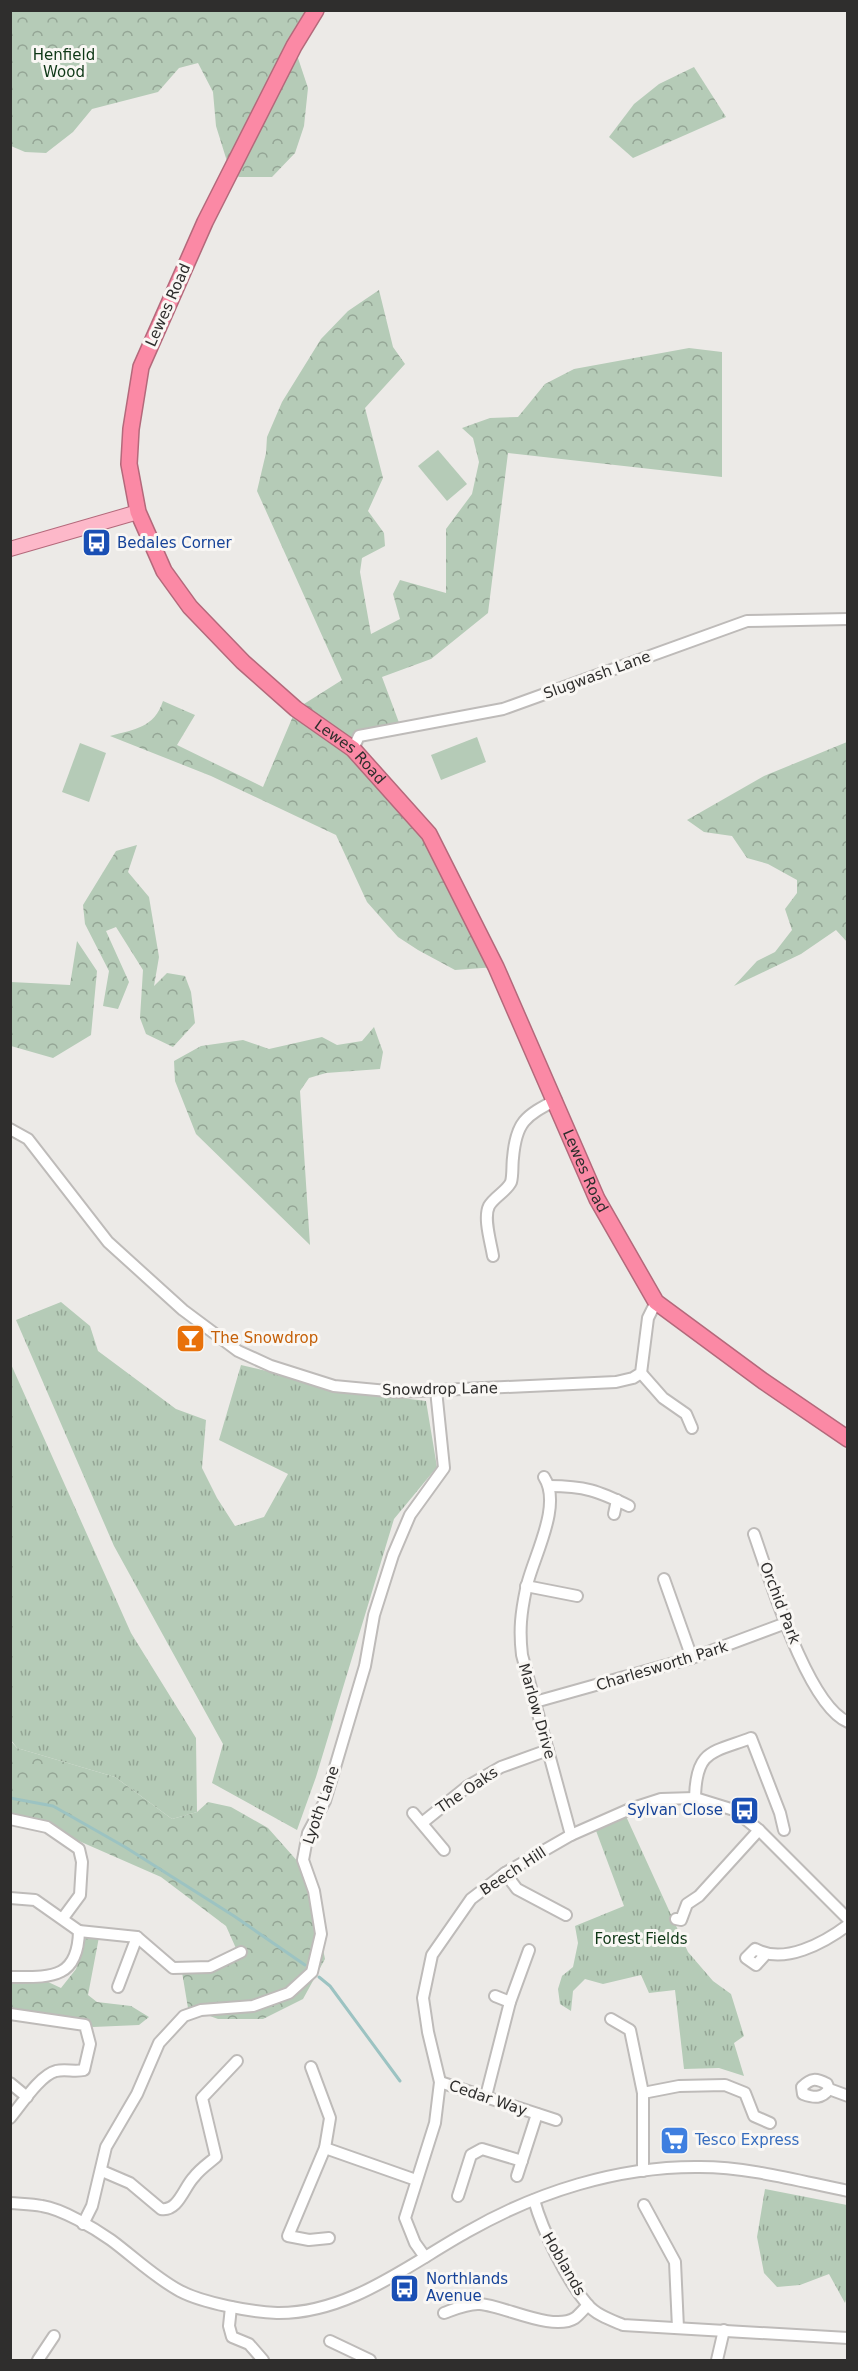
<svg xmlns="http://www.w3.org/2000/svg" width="858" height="2371" viewBox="0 0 858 2371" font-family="'DejaVu Sans',sans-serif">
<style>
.grass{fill:url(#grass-tufts)}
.forest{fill:url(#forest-crowns)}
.garden{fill:#b5cbb7}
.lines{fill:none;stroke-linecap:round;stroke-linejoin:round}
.stream{stroke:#9cc3c2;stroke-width:3}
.minor-casing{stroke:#bebbb9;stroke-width:14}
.major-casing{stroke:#b4697b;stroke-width:16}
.highway-casing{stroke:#b4697b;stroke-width:18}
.minor{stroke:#fff;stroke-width:10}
.major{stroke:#fdb8c9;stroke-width:14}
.highway{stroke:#fb89a5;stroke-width:15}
.labels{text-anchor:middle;stroke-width:6;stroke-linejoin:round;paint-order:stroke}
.park-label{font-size:15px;fill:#0e3716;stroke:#f9f7f4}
.street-label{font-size:15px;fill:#2f2e2d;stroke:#f9f7f4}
.transit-label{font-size:15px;fill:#164399;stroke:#f9f7f4;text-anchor:start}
.food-label{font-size:15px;fill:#c56008;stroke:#f9f7f4;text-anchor:start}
.shop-label{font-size:15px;fill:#366cbe;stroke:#f9f7f4;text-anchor:start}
</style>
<defs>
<pattern id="grass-tufts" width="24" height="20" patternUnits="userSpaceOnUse" patternTransform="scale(1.5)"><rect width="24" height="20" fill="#b5cbb7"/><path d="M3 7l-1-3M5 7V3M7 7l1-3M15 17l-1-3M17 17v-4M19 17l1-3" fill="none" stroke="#94a595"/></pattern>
<pattern id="forest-crowns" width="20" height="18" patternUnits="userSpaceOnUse" patternTransform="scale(1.5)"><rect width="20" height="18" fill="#b5cbb7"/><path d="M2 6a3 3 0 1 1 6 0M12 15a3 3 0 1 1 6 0" fill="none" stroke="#94a595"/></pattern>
</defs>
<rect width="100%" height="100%" fill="#eceae7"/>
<g class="grass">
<polygon points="61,1302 90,1326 98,1351 176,1409 206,1420 202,1468 217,1498 235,1526 264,1517 288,1474 219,1440 241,1365 355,1392 426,1401 437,1467 394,1519 316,1777 297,1830 212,1783 223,1744 114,1546 16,1320"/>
<polygon points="10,1362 131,1633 196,1738 197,1812 172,1819 115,1777 17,1748 11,1740"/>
<polygon points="625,1814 688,1952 713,1981 731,1994 744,2036 734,2043 744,2076 719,2068 684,2069 675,1990 649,1993 641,1975 603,1984 585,1979 573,1991 571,2011 560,2004 558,1989 562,1976 573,1967 578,1943 575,1926 624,1906 595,1828"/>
<polygon points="765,2189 847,2205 848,2293 845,2303 829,2274 800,2285 777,2287 764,2273 757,2237"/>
</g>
<g class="forest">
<polygon points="10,11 316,11 294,46 308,88 304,126 295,153 272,177 239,177 230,171 216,126 213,92 198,63 179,68 158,92 92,109 73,132 46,153 25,152 11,146"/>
<polygon points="694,67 726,117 633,158 609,137 634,104 659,84"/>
<path d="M379,290l14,57 12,17 -40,44 18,70 -15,33 16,22 1,13 -23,12 -2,14 11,62 29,-15 -7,-25 7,-14 46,13v-64l26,-35 7,-32 -6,-24 -11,-10 28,-10 28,-1 27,-33 29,-15 115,-21 33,4v125l-214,-24 -20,160 -57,46 -49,18 19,51 -42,8 -6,12 76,86 67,133 -41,3 -37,-20 -20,-13 -31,-35 -31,-67 -125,-59 -101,-40c25,-7 44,-8 53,-35l32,14 -18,30 86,42 33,-78 46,-29 -85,-189 9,-38 1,-16 15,-35 39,-63 27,-28z"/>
<polygon points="847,742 847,942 836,930 801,954 734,986 757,961 775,952 792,930 785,909 797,893 797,880 768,864 747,858 732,836 704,832 687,820 764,776"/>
<polygon points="137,845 128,872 149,897 159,957 154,986 167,973 185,976 191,992 195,1023 173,1047 146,1034 140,1018 143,970 116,927 106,931 129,982 118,1009 103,1006 109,971 85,924 83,905 116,851"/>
<polygon points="77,941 97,971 91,1035 53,1058 11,1046 11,982 70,985"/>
<polygon points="374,1027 383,1052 380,1069 326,1073 309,1078 300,1091 310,1245 196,1134 175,1081 174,1061 201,1046 243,1040 269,1049 322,1037 337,1045 362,1041"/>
<polygon points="10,1740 17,1748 115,1777 172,1819 197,1812 208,1802 231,1807 268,1828 307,1872 325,1959 303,1999 263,2019 218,2019 188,2008 182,1972 214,1972 239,1955 226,1926 161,1877 47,1827 11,1819"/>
<polygon points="86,1936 99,1937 88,1995 97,2002 131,2006 149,2017 139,2025 93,2027 55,2016 11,2011 10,1982 46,1981 61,1988 76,1969"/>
</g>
<g class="garden">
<polygon points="438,450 467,484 447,501 418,466"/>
<polygon points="477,737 486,762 441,780 431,755"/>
<polygon points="80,743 106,753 89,802 62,792"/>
</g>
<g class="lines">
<g class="stream">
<polyline points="10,1798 53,1806 125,1847 234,1916 305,1965"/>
<polyline points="319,1977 330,1986 400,2081"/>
</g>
<defs>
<g id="minor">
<polyline points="353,749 359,736 503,709 747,621 848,619"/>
<polyline points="10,1129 28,1139 108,1242 183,1310 238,1351 271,1366 334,1386 398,1392 616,1382 633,1378 641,1373 648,1318 656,1302"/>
<path d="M493,1256c-2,-13 -10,-38 -4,-50 5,-9 18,-15 22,-24 2,-7 1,-17 2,-24 3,-36 12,-42 43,-58"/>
<polyline points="641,1373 663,1398 686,1414 692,1428"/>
<path d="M544,1477c19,29 -12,82 -18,112 -5,24 -7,41 -4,66l49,180"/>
<path d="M549,1486c36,0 49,5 80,20"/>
<polyline points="614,1514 617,1500"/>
<path d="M754,1534c15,42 53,171 94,188"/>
<polyline points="664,1579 692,1658"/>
<polyline points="526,1586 577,1596"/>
<polyline points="535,1702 692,1658 786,1623"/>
<path d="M695,1798c1,-48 16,-45 56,-60l29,75 4,17"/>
<polyline points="413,1813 444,1850"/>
<polyline points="10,1819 47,1827 79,1849 82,1862 80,1895 63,1918"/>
<polyline points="422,1823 468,1786 501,1767 548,1750"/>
<polyline points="505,1873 517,1889 566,1915"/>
<polyline points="10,1898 35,1900 79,1931"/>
<polyline points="676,1919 681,1920 687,1904 699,1896 759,1830"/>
<polyline points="79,1931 137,1937 173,1968 210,1967 241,1952"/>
<path d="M765,1955l-9,10 -10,-7 9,-9c29,16 69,-6 93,-24"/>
<path d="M10,1977c40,0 68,3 69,-46"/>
<polyline points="118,1987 137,1937"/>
<polyline points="495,1996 510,2002"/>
<path d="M10,2014l75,11 5,19 -6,26c-9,2 -19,-1 -28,1 -16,4 -35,34 -46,47"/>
<polyline points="611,2019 630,2030 643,2093 643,2171"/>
<polyline points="311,2067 330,2118 325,2148 288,2236 309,2240 329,2238"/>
<polyline points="440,2082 556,2120"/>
<polyline points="10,2083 27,2097"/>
<path d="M829,2089c-7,10 -15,9 -26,5l-1,-7c9,-9 14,-9 25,-3l2,5 19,7"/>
<polyline points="643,2093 679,2086 725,2085 745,2093 754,2116 770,2123"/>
<polyline points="486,2096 510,2002 529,1950"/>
<polyline points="325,2148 416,2180"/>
<path d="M102,2171l28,12 31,26c17,3 23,-22 33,-32 6,-8 15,-14 22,-20l-14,-59 35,-37"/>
<polyline points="517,2176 537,2114"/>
<polyline points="458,2196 471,2155 482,2149 522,2161"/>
<path d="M534,2200c9,32 32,79 53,104 9,11 24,16 36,21l225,13"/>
<path d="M10,2203c11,1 22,1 32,3 20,3 52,22 69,34 23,17 43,37 69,51 23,12 71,21 97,22 71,1 131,-48 190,-81 70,-40 151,-66 233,-65 49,0 99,14 148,24"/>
<polyline points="644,2205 675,2262 678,2328"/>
<polyline points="83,2224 92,2206 106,2147 137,2094 159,2043 184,2016 201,2010 253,2006 289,1993 312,1972 321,1934 314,1891 303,1860 308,1833 325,1801 365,1666 374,1615 393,1555 410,1515 444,1468 436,1390"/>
<polyline points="425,2257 415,2243 405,2218 435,2123 440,2082 428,2032 423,1998 432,1955 471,1899 505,1873 571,1835 630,1809 661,1799 695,1798 734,1810 759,1830 848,1919"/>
<polyline points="231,2307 229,2326 232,2337 249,2344 263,2360"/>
<path d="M444,2313c11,-4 24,-10 36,-9 25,2 73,28 95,14 4,-3 9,-9 13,-13"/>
<polyline points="330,2341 370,2360"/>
<polyline points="38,2360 54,2336"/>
<polyline points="717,2360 724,2330"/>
</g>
<polyline id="major" points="10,549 138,512"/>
<g id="highway">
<path id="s1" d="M316,10l-22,36 -89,176 -64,145 -10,62 -2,35 9,48 26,59 26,36 53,55 53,47 57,40 76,85 67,133 101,232 59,103 107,79 85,58"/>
</g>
</defs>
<use href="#minor" class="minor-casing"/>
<use href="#major" class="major-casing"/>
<use href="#highway" class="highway-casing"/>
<use href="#minor" class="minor"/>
<use href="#major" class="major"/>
<use href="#highway" class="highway"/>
</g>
<defs>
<symbol id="bus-square" viewBox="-11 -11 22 22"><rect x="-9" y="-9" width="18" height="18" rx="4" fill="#1a4fb4" stroke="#f9f7f4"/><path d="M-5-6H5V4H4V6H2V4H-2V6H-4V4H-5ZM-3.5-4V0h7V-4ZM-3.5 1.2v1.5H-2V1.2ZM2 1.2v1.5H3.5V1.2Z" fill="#fff"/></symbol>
<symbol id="bar-square" viewBox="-11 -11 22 22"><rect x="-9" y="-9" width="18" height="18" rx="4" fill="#e8710a" stroke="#f9f7f4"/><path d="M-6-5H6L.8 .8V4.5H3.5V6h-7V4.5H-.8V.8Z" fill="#fff"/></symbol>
<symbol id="supermarket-square" viewBox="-11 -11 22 22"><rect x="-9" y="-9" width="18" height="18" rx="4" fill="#3f7fe0" stroke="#f9f7f4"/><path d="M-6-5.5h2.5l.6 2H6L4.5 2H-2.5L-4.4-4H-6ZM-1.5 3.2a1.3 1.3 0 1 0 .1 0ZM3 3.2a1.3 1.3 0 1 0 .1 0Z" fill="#fff"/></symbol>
</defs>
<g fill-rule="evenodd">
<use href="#bus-square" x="80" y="526" width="33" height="33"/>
<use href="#bar-square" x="174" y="1322" width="33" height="33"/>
<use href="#bus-square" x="728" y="1794" width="33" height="33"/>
<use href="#supermarket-square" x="658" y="2124" width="33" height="33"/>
<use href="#bus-square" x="388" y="2272" width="33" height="33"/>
</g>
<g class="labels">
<g class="park-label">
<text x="64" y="60">Henfield<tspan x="64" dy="17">Wood</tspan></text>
<text x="641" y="1944">Forest Fields</text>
</g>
<g class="street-label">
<text transform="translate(168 305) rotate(-66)" y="5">Lewes Road</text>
<text transform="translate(597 675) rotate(-20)" y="5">Slugwash Lane</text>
<text dy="5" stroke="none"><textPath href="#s1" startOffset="870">Lewes Road</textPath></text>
<text dy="5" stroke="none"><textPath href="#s1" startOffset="1356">Lewes Road</textPath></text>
<text transform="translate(440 1389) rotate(-1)" y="5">Snowdrop Lane</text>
<text transform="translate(780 1603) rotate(69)" y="5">Orchid Park</text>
<text transform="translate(662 1666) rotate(-17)" y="5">Charlesworth Park</text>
<text transform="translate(537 1711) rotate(74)" y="5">Marlow Drive</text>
<text transform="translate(467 1790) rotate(-34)" y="5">The Oaks</text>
<text transform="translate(321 1805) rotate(-71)" y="5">Lyoth Lane</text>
<text transform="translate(513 1871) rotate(-33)" y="5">Beech Hill</text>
<text transform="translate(488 2098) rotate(19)" y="5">Cedar Way</text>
<text transform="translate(564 2264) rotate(60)" y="5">Hoblands</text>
</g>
<g class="transit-label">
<text x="117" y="548">Bedales Corner</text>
<text x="723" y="1815" text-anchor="end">Sylvan Close</text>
<text x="426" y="2284">Northlands<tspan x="426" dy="17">Avenue</tspan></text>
</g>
<g class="food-label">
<text x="211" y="1343">The Snowdrop</text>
</g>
<g class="shop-label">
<text x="695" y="2145">Tesco Express</text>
</g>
</g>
<rect width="858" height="2371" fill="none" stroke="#2f2e2d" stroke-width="24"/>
</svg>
